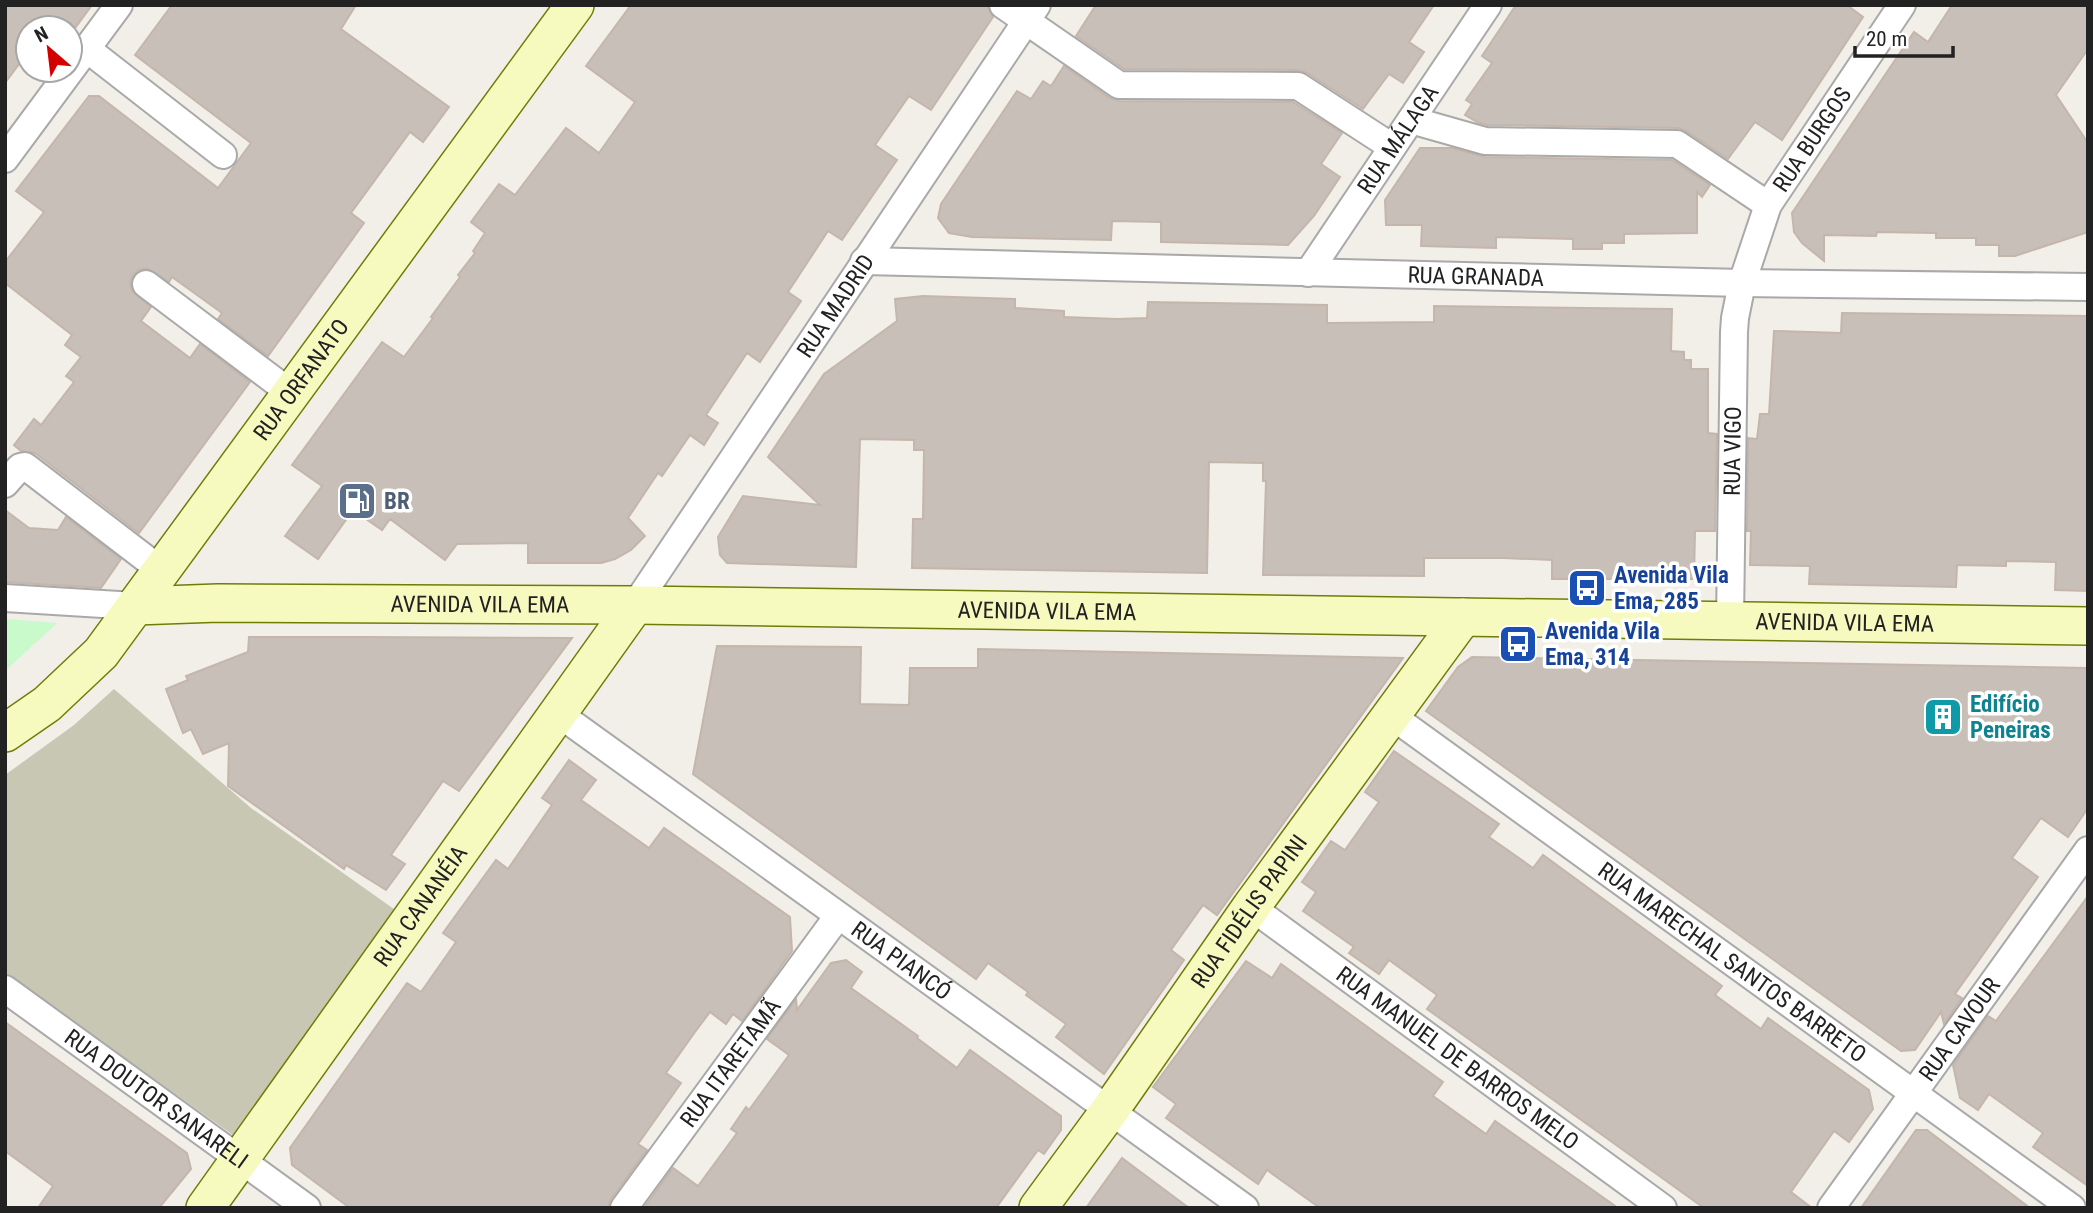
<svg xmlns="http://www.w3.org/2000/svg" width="2093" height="1213" viewBox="0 0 2093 1213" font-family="'Roboto Condensed',sans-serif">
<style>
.construction{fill:#c7c7b4}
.park{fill:#c8facc}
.building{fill:#c7bfb8;stroke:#c4b6ab;stroke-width:2}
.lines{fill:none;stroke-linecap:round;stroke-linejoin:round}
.street-casing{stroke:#a9a9a9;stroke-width:30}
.secondary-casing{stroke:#707d05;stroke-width:40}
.street{stroke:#fff;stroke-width:26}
.secondary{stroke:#f7fabf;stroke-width:37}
.labels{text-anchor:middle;stroke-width:7;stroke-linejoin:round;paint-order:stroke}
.street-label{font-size:23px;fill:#222;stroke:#fff}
.service-label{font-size:23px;font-weight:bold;fill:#4e5e75;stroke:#fff;text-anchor:start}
.transit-label{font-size:23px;font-weight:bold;fill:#164399;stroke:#fff;text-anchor:start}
.culture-label{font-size:23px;font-weight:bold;fill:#0d838f;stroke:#fff;text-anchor:start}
</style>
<rect width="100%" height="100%" fill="#f2efe9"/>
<polygon class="construction" points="114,689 251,808 401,914 240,1140 5,973 5,775 74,725"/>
<polygon class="park" points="5,619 57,623 5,671"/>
<g class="building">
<polygon points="5,5 92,5 70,35 70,28 28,28 28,52 5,83"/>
<polygon points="172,5 356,5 341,29 449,107 423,142 410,132 351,213 364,223 268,356 218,319 222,313 172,277 169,282 147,268 139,270 133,275 130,283 132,291 151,307 141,321 190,358 200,344 250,382 139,533 35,453 21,451 14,445 34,419 41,425 74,382 66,376 81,357 65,345 72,335 5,283 5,262 44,212 16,191 89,96 99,96 218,188 251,143 135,55"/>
<polygon points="631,5 987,5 993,17 931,110 909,96 875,145 897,160 842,240 828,231 788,292 801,301 760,362 747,353 706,415 718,423 704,445 690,435 662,476 658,473 628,518 645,536 631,550 615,559 601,563 528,563 528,543 457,544 445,560 390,519 382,530 353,510 318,559 285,536 322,486 292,465 382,342 404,357 433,318 431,317 460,277 458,275 475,253 473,251 485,233 471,222 499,184 515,195 566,128 599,153 635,102 586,66"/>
<polygon points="1096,5 1434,5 1409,42 1424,52 1403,83 1389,74 1363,109 1307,73 1299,70 1124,69 1076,36"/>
<polygon points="1516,5 1847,5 1863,17 1782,140 1755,122 1728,159 1686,131 1678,128 1487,125 1477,122 1465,115 1472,104 1466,100 1492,63 1482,56"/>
<polygon points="1952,5 2088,5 2088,49 2056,95 2088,143 2088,232 2015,256 1999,256 1999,245 1976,245 1976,238 1936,238 1936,233 1877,232 1876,236 1824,235 1824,261 1802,243 1794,232 1792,213 1914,32 1928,42"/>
<polygon points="1064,66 1110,98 1119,101 1293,102 1342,133 1321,164 1340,177 1314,216 1288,245 1161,242 1161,222 1112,221 1111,240 972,237 949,233 938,218 941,204 1017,91 1031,99 1043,81 1051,86"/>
<polygon points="1420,148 1452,148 1485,157 1672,160 1710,185 1702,197 1697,192 1697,233 1624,234 1624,243 1602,243 1602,249 1573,249 1573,239 1496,237 1496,248 1421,246 1422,225 1386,225 1385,200"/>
<polygon points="923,296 1015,299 1015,308 1064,311 1064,317 1117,319 1147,318 1148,302 1327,305 1327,323 1434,322 1434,306 1672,309 1671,351 1684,352 1684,360 1691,360 1691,369 1708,369 1708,433 1717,434 1715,531 1695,531 1694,579 1552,579 1552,560 1503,558 1424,558 1424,576 1263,575 1266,481 1263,481 1263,463 1209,462 1207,573 912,568 913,519 923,519 924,450 914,450 914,440 860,439 856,567 727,563 720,555 718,537 743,496 820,505 768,457 824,374 897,321 895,299"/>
<polygon points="1842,313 2088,316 2088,591 2055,590 2056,562 2006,561 2006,566 1957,565 1956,587 1809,584 1810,566 1750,565 1751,531 1747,531 1748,438 1757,439 1760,414 1769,414 1774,331 1841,333"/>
<polygon points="5,510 29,528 58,530 66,517 121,559 101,588 5,582"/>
<polygon points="249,637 362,637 572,638 459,791 443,781 391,855 405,864 386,890 346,865 344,869 228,786 229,743 203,754 191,729 183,733 166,689 188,680 186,676 248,652"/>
<polygon points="717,646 861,647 860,704 909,705 910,668 978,668 978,649 1403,658 1217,915 1203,905 1171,950 1184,960 1104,1074 1056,1037 1066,1024 1026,995 1028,992 988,963 976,979 693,774"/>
<polygon points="1472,657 2088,668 2088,808 2068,837 2041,818 2012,858 2038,877 1955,994 1962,998 1944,1024 1941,1012 1915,1050 1901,1051 1426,711 1458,667"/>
<polygon points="1394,751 1499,824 1489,837 1533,868 1543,855 1722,986 1715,995 1761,1029 1768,1018 1869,1090 1873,1109 1849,1142 1834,1131 1791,1192 1812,1208 1704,1208 1427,1009 1437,995 1389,960 1379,974 1349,953 1354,947 1303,911 1316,892 1302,882 1331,841 1345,850 1379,802 1365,792"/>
<polygon points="569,760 596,780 581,800 649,848 664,828 790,917 792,951 742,1021 733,1014 726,1024 710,1012 695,1032 666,1073 681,1083 638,1144 647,1150 611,1199 608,1208 350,1208 292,1165 290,1148 407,983 421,992 456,942 443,933 496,860 508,869 552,805 542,798"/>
<polygon points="2088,896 2088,1186 2033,1147 2043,1133 1989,1094 1978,1110 1960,1098 1953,1065 1988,1016 1996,1021"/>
<polygon points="846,960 862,972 851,988 918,1036 917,1038 957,1068 970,1050 1061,1116 1061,1130 1044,1154 1038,1150 996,1208 644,1208 673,1168 698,1186 737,1133 731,1129 746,1107 749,1110 789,1055 767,1039 796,999 797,1010 831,963"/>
<polygon points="1246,961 1272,978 1281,964 1443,1082 1433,1096 1486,1134 1495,1121 1618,1208 1320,1208 1267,1170 1258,1184 1166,1118 1176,1104 1153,1087"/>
<polygon points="5,1022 187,1153 191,1169 159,1208 38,1208 53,1186 5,1151"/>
<polygon points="1916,1130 1927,1130 2030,1208 1861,1208"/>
<polygon points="1122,1158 1189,1208 1086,1208"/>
</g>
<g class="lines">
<defs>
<g id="street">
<polyline points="1003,5 1119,85 1298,86 1392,147"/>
<polyline points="87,49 223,155"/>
<polyline points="1411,120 1485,141 1677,144 1768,205"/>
<polyline points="5,159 119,5"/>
<path id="s1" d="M864,261l878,22 346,4"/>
<path id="s2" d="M1308,273l180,-268"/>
<polyline points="146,284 292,394"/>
<polyline points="5,484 20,467 25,466 162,571"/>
<polyline points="5,598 135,606"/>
<path id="s3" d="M635,605l402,-600"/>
<path id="s4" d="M1730,621l4,-289 1,-14 7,-35 26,-78 134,-200"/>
<path id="s5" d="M559,714l686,494"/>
<path id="s6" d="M1392,716l680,492"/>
<path id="s7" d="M1251,907l412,301"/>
<path id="s8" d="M5,989l302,219"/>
<path id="s9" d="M624,1208l214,-292"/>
<path id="s10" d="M1831,1208l257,-358"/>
</g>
<g id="secondary">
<path id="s11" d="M135,606l83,-3 417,2 1453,21"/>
<path id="s12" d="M5,733l42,-29 54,-51 474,-648"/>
<path id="s13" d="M205,1208l430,-603"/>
<path id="s14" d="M1038,1208l72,-98 141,-203 212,-290"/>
</g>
</defs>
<use href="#street" class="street-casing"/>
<use href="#secondary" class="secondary-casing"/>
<use href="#street" class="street"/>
<use href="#secondary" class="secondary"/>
</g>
<defs>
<symbol id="fuel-square" viewBox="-11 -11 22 22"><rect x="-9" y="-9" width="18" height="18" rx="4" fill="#5c6f8a" stroke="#fff"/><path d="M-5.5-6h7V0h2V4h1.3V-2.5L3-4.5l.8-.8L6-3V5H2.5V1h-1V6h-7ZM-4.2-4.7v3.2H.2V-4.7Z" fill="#fff"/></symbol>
<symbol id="bus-square" viewBox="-11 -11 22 22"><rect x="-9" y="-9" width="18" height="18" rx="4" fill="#1a4fb4" stroke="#fff"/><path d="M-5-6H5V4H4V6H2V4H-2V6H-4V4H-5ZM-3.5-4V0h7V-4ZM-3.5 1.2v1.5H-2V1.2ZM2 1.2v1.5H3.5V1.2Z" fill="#fff"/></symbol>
<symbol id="building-square" viewBox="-11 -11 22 22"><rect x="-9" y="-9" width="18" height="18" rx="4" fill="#0f9aa8" stroke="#fff"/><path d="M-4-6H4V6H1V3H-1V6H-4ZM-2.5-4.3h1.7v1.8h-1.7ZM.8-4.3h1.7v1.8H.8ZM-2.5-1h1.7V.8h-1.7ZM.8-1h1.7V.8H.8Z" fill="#fff"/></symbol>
</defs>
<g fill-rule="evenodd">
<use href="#fuel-square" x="335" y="479" width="44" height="44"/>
<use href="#bus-square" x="1565" y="566" width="44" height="44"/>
<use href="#bus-square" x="1496" y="622" width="44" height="44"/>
<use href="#building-square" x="1921" y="695" width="44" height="44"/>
</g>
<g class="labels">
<g class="street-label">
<text dy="8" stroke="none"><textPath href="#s2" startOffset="161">RUA MÁLAGA</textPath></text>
<text dy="8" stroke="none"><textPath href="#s4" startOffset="500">RUA BURGOS</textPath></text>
<text dy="8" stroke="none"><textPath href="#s1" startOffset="612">RUA GRANADA</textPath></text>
<text dy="8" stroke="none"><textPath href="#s3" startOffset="360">RUA MADRID</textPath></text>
<text dy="8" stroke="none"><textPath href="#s12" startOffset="464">RUA ORFANATO</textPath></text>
<text dy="8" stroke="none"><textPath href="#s4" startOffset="170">RUA VIGO</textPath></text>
<text dy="8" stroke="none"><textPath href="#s11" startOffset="345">AVENIDA VILA EMA</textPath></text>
<text dy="8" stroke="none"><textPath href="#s11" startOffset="912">AVENIDA VILA EMA</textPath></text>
<text dy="8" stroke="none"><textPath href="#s11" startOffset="1710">AVENIDA VILA EMA</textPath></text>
<text dy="8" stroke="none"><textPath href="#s13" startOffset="371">RUA CANANÉIA</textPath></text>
<text dy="8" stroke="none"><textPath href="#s14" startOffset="364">RUA FIDÉLIS PAPINI</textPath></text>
<text dy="8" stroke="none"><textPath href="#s5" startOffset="422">RUA PIANCÓ</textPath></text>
<text dy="8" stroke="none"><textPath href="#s6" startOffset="420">RUA MARECHAL SANTOS BARRETO</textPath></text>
<text dy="8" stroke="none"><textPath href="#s10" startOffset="220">RUA CAVOUR</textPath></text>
<text dy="8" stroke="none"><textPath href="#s7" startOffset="256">RUA MANUEL DE BARROS MELO</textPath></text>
<text dy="8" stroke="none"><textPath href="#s9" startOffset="180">RUA ITARETAMÃ</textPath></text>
<text dy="8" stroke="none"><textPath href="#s8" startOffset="187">RUA DOUTOR SANARELI</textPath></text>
</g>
<g class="service-label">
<text x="384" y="509">BR</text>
</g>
<g class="transit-label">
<text x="1614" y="583">Avenida Vila<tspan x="1614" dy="26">Ema, 285</tspan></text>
<text x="1545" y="639">Avenida Vila<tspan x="1545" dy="26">Ema, 314</tspan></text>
</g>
<g class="culture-label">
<text x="1970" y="712">Edifício<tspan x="1970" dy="26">Peneiras</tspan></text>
</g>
</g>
<rect width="2093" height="1213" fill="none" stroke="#222222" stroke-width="14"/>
<g transform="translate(49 49) rotate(332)"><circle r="33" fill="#ffffff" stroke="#a7a7a7" stroke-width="2"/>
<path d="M0-5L12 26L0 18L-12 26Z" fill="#d40000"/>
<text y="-10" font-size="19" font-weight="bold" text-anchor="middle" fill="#222222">N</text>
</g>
<path d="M1855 46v10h98v-10" fill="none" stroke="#222222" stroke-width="3.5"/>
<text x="1866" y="46" font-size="21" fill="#222222" stroke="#ffffff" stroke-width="5" paint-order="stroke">20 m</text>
</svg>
